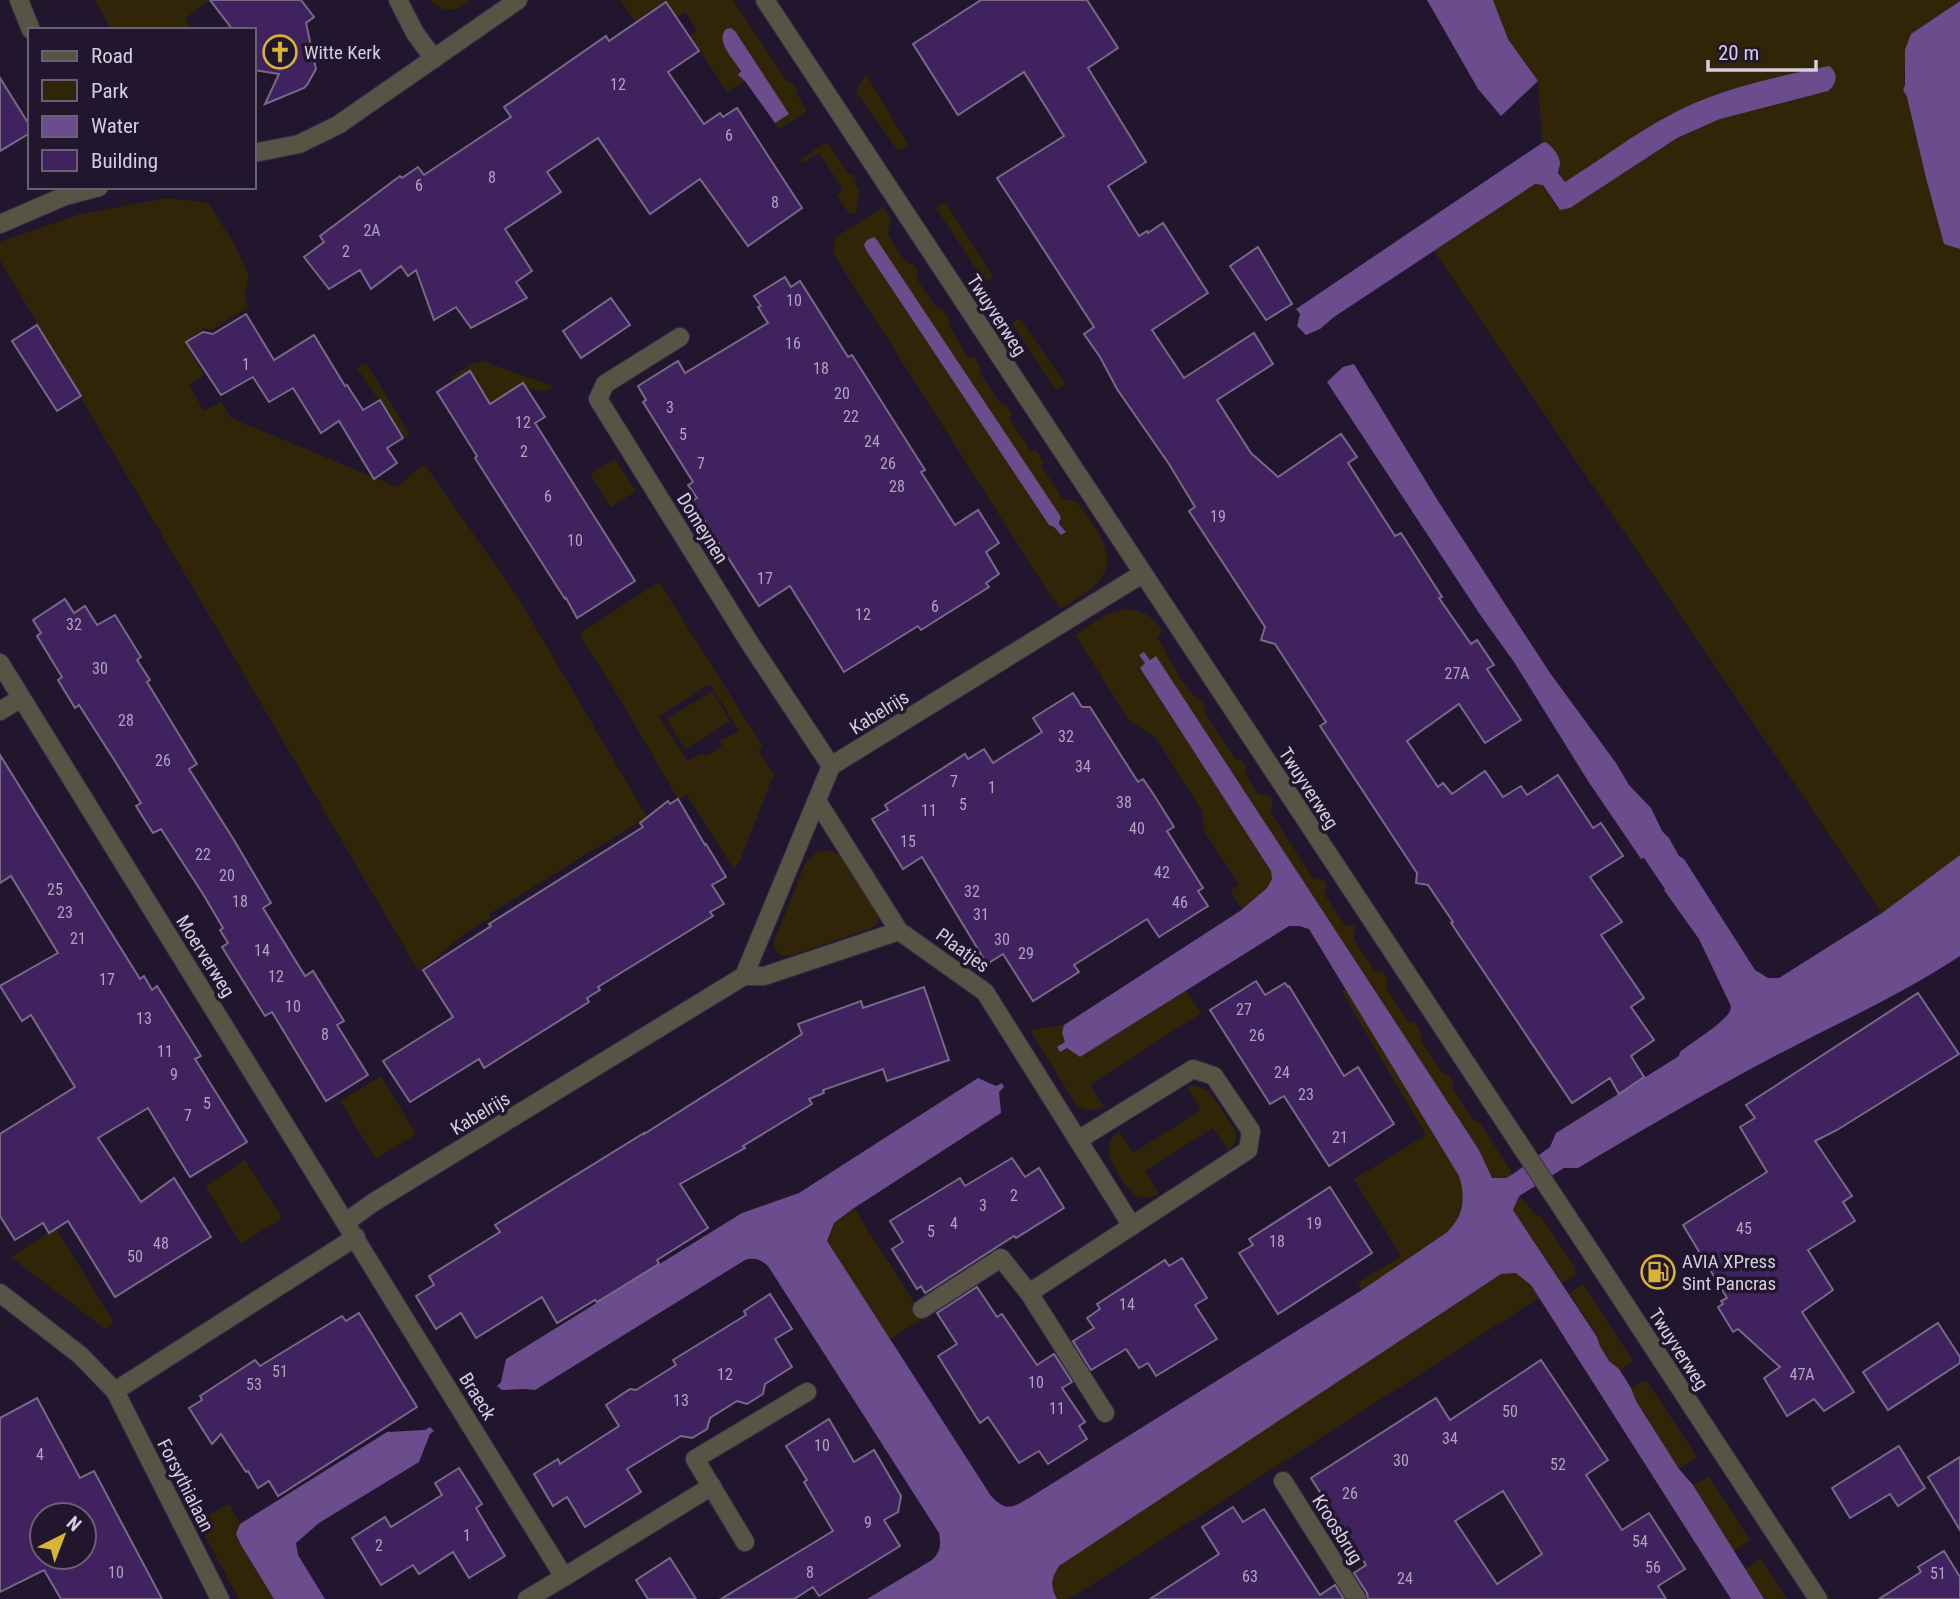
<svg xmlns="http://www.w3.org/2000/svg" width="1960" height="1599" viewBox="0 0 1960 1599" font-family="'Roboto Condensed',sans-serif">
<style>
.green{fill:#302607;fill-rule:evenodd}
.water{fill:#6b4d8d}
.building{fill:#3f225e;stroke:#766a88;stroke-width:2;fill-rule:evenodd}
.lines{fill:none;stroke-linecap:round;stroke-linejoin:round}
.minor-casing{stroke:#3a3047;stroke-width:20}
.minor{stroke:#575345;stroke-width:18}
.labels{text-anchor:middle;stroke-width:7;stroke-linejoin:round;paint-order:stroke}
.number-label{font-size:16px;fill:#b0a3bf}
.poi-label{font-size:19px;fill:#d5cedf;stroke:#21162e;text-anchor:start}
.street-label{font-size:19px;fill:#d5cedf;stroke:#21162e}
</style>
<rect width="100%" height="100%" fill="#21162e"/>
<g class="green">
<polygon points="94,0 209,0 186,18 192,30 112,30"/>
<path d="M430,0h39c-11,13 -28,13 -39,0z"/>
<polygon points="620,0 733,0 788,83 791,82 798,91 796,93 807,111 779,129 775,123 788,114 733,29 726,48 741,71 738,75 745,81 727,92 690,35 697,30 685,12 677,17 666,0 635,21"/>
<path d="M1493,0h467l-49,35 -7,39 1,11c-4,5 -2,8 2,12l19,81 18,66 16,5v606l-78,58 -448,-662 101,-67 8,1 14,23h13l107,-70 43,-19 108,-28 -102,1 -57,23 -104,67c-14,-14 -3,-27 -19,-40l-4,1 -4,-62 -30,-42z"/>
<polygon points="866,74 908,145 898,151 856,91"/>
<polygon points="827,142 849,175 852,173 857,181 855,184 860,191 856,212 850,215 837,196 843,189 819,153 802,163 800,160"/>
<polygon points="168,198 208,203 234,243 249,276 245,294 248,307 212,330 204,328 192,337 190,345 187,346 204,374 189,385 204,411 221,402 231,418 397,487 424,464 516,594 647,817 489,914 491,917 465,933 430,963 418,970 0,260 0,242 80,214"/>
<polygon points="945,202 993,277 985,282 936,208"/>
<path d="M883,207l8,13 -3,15 18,28 7,1 5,8 -2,6 20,29 6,2 7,10 -1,5 20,33h6l6,9 -1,6 21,31 6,2 5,8 -1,6 20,31 6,1 7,10 -1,6 21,32 14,3c16,23 46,54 20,81 -10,10 -24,18 -36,25l-9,-10 -219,-345 3,-16zM866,250l195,271v14l-7,-8 -5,-2z"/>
<polygon points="1020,318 1065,384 1056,390 1012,323"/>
<path d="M482,361l71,25 -9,6c-25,-8 -32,-2 -53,11l-21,-33 -17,12 -3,-4 23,-15z"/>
<polygon points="366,363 410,435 405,438 357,368"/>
<polygon points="615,459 636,491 611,507 590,474"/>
<path d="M659,582l104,165 -5,4 16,23 -36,91 -5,3 -46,-73 -9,4 -64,-110 -35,-55zM710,684l29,47 -19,10 2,5 -16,10 -3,-3 -16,8 -28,-45z"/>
<path d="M1126,609c17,2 28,7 37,23l-6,5c10,17 23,44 35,57 5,5 9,4 13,11l-2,6 33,49 7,1 3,6 -1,7 13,20 12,2 3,5 -3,11 43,66 10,2 4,4 -2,11 19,29 11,2 -1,13 20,31 9,2 5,7 -2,8 21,34 8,2 7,11 -1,6 22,34 6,1 5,8 -2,5 22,33 6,2 33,51 -7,4h-14l-13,-28 -323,-494 -6,4 -11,-4 6,7 -5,6 131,202 1,8 -5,9 -25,21 -12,-18 9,-6 -34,-53 -3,-21 -46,-73 -27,-18 -54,-85 32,-21z"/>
<polygon points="712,691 730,721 685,749 667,719"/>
<polygon points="827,850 836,853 842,857 877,914 879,921 874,927 793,955 782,956 774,948 774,942 805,864 816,853"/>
<path d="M1347,988l112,188c7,22 5,41 -13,57l-84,57 -4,-7 43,-27 -47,-77 72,-44 -84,-143z"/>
<path d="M1186,991l15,22 -111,72 14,22c-10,4 -18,5 -28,-2l-46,-75 34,-5 -2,9 3,8 -8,5 10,1 13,9z"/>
<polygon points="381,1076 416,1134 376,1159 340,1101"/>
<path d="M1195,1085l14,6 27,41v6l-2,6 -6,6 -15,-22 -68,43 14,23c-7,2 -14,5 -21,2 -12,-5 -33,-40 -29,-52 1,-5 6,-10 10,-13l14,22 68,-43 -14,-23z"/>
<polygon points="245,1160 282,1218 241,1244 205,1186"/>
<polygon points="1519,1196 1537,1216 1540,1214 1575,1268 1575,1275 1562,1283 1513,1210"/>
<polygon points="854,1208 924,1318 890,1339 827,1241 834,1223"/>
<polygon points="56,1228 114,1323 105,1329 11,1257"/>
<path d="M1516,1273l15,12 8,13 -462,296 -10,5h-10c-7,-13 -6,-20 2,-33l442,-292z"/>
<polygon points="1583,1284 1633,1361 1620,1371 1609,1361 1600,1346 1597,1336 1569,1293"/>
<polygon points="1646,1380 1697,1457 1679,1469 1636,1401 1631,1388"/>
<polygon points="1709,1477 1750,1540 1734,1551 1693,1485"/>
<polygon points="229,1504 240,1524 236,1534 241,1545 274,1599 239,1599 198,1523 199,1520"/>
<polygon points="1761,1559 1787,1599 1764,1599 1745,1569"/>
</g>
<g class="water">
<polygon points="1427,0 1493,0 1508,39 1538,81 1501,116 1478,89"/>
<polygon points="1960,1 1960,249 1944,244 1926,178 1907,97 1903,90 1905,85 1905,50 1911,34"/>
<path d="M731,28l4,3 54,83 -14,9 -30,-42 -7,-6 3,-4c-8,-12 -26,-30 -15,-42z"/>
<path d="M1829,66c10,7 8,18 -1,25l-108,28 -43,19 -107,70 -10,2 -17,-25 -8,-1 -201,133 -14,12 -14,6 -9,-9 3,-12 -4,-5 246,-166 4,-1c5,4 14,13 14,21 0,4 -2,7 -2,10l7,9c35,-22 69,-48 105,-67 48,-26 106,-38 159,-49z"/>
<polygon points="874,237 877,240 1061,517 1059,524 1066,532 1061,535 1054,527 1049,525 866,250 864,245 867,240"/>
<path d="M1354,364l86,140 110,169 66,90 13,22 22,23 11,23 7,7 10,18 5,3 71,111 13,8h11l103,-65 78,-58v101c-59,39 -124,68 -187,101 -66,35 -131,73 -195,111h-14l-45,28 -6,14 84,127 3,9 9,15 10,8 12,19 5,13 43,68 14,16 71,114h-33l-200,-314 -15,-12 -15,1 -442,292c-8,13 -9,20 -2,33h-190l65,-39c9,-9 9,-15 7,-27l-171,-267c-7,-6 -13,-9 -23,-6l-210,130 -11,-1 -22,1 -5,-4 4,-4 5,-23 236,-146 57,-20 179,-115 18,8 6,-3 2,4 -5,5 2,21 -150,97 -17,13 -7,18 164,255c16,16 20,12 38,2l333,-208 84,-57c18,-16 20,-35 13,-57l-150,-247 -10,-3h-10l-209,131 -13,-9 -7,4 -3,-5 8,-5 -3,-9 2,-8 176,-114 27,-23 5,-9 -1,-8 -131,-203 5,-5 -6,-8 5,-3 6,8 6,-4 323,494 13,28h14l7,-4 37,-27 6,-14 123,-77 1,-4c11,-9 45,-30 50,-41 2,-5 0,-7 -2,-11l-29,-61 -35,-49 1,-1 -21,-31 -3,1 -53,-78 -74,-119 -33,-46 -154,-234 16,-15z"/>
<polygon points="430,1427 434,1431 430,1434 419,1462 319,1523 296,1543 298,1555 325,1599 274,1599 241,1545 236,1534 240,1524 387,1432 425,1430"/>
</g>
<g class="building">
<polygon points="210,0 301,0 314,17 306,23 316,69 307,85 304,88 265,104 279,74 254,70 254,30 233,30"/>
<polygon points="981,0 1087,0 1118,48 1088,68 1146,162 1108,186 1139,236 1147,231 1148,233 1163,223 1208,293 1152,330 1184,378 1254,333 1273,364 1217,400 1251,453 1278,477 1341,434 1357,457 1348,463 1395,536 1401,533 1442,597 1439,598 1471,644 1477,640 1494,665 1487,669 1521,720 1485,743 1459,704 1407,741 1438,787 1443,783 1452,794 1485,771 1503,797 1521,786 1527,795 1558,775 1593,828 1601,823 1623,856 1590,877 1622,922 1601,935 1644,998 1631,1007 1654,1040 1631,1056 1644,1077 1619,1094 1610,1078 1572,1103 1451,923 1453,922 1428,885 1416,883 1417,873 1320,726 1326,722 1275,644 1261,640 1265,627 1189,511 1195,507 1169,464 1117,389 1100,357 1084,334 1094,327 997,178 1064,136 1024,72 958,115 913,44"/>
<polygon points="666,2 699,51 668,72 704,124 720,113 723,117 737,108 802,208 748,246 700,179 650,214 598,138 547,172 561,192 505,229 532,271 516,282 527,298 471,328 456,307 434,320 416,270 408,276 401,266 371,289 360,270 329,289 304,257 324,242 320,236 400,176 402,178 418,167 424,175 511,117 504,107 606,36 609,41"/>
<polygon points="0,78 30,126 30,133 0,151"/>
<polygon points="1258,247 1292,304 1266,320 1230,266"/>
<polygon points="785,277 791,287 800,281 848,357 852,355 925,470 921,472 955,525 978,510 999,543 986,552 999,574 986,583 989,587 921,630 918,626 844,672 790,586 759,606 692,501 697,498 688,485 693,482 643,402 646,400 638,386 678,361 685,373 768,323 758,307 761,306 754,296"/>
<polygon points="611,298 630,325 581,358 563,331"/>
<polygon points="246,314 274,360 314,335 345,386 347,385 363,410 380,400 403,438 387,448 397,463 374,479 339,421 321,433 293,388 269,402 253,377 221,395 186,342 203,332 213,334"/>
<polygon points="37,325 81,396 57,411 12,341"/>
<polygon points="470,371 490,404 523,383 545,417 535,423 635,581 577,618 566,598 565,599 475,458 477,456 437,392"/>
<polygon points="65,599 74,613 85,606 97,625 115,615 141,657 137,660 150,680 147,682 197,764 189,769 234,840 271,903 263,908 305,976 313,971 344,1021 337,1025 368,1075 326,1101 272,1012 265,1016 222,947 228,943 220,930 223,928 203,894 161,829 153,833 136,806 141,803 113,758 79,705 75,708 58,680 62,677 37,636 41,633 33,620"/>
<polygon points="1073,693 1082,707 1090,707 1138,782 1143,779 1152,792 1174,827 1167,831 1203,888 1198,891 1208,906 1159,937 1147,919 1074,965 1079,972 1033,1001 1003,954 987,964 922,857 903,869 872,819 888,810 885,805 965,754 968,759 984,749 993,763 1042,732 1033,718"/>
<polygon points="0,755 140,979 144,976 152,990 157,986 201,1056 195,1059 247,1142 190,1177 148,1108 98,1138 141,1202 174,1178 211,1237 115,1297 68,1221 49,1233 43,1223 15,1240 0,1216 0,1134 75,1087 31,1015 22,1021 0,986 58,953 11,876 0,883"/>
<polygon points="678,799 705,845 706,844 726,877 712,885 724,904 710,912 713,916 598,987 600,990 587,998 589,1002 484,1068 479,1059 410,1102 383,1061 453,1017 423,970 491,926 489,924 643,827 640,823 668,801 670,804"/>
<polygon points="1256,981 1265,995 1285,983 1288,987 1289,986 1344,1076 1358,1067 1394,1124 1329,1166 1284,1096 1270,1104 1210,1010"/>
<polygon points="924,987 949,1060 887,1081 883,1069 823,1090 824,1093 809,1099 812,1104 743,1146 745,1148 680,1184 708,1228 657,1260 659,1264 597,1302 595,1300 557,1323 542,1297 476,1338 461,1313 436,1329 416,1296 434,1285 429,1276 500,1232 495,1225 644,1133 644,1134 802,1034 798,1024 861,1001 863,1008"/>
<polygon points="1918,993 1959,1054 1837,1130 1815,1141 1852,1196 1843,1202 1855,1221 1808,1250 1833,1290 1802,1312 1854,1392 1824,1411 1814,1399 1787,1416 1764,1378 1780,1367 1738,1329 1733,1332 1718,1307 1723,1304 1721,1301 1727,1298 1683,1225 1767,1172 1740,1127 1755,1118 1746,1105"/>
<polygon points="1012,1158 1025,1177 1039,1168 1064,1208 1016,1238 1014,1236 925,1293 921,1286 917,1289 892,1249 903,1242 890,1221 960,1178 965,1186"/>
<polygon points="1330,1187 1372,1253 1278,1314 1239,1253 1253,1245 1249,1239"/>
<polygon points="1182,1258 1207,1298 1195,1305 1217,1339 1156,1376 1148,1363 1139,1368 1126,1349 1091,1370 1073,1341 1094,1328 1087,1318 1100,1309 1097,1304 1165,1260 1169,1266"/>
<polygon points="977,1287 997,1317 1002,1314 1037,1365 1054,1354 1072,1382 1062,1388 1085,1422 1079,1426 1087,1439 1048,1464 1039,1451 1019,1463 988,1417 980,1423 938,1356 957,1344 937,1313"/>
<polygon points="770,1294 792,1329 775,1339 792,1367 765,1384 763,1394 747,1404 737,1401 710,1418 707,1429 692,1438 681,1436 627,1469 641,1492 585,1527 567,1497 553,1506 534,1474 558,1459 560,1464 619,1426 606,1405 630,1389 636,1390 676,1365 673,1360 746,1315 744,1311"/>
<polygon points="359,1313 417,1407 278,1496 269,1481 258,1488 248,1471 246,1472 221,1434 212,1444 189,1408 202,1400 200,1396 255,1360 260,1366 342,1316 346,1321"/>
<polygon points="1938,1323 1960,1357 1960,1363 1888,1410 1863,1372"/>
<path d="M1541,1360l67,100 -22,15 36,55 27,-17 36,56 -27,17 8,13h-298l-1,-6 -13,-20 12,-8 -55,-87 125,-80 14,22zM1503,1491l39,63 -45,30 -42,-63z"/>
<path d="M37,1398l43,80 14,-7 68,128h-101l-17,-29 -44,22v-174zM42,1515h42v42h-42z"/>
<polygon points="829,1419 854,1462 874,1450 901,1496 898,1512 884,1520 900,1546 819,1596 813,1587 794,1599 721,1599 833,1531 804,1482 807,1480 786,1446"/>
<polygon points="1899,1446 1925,1488 1898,1506 1890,1494 1850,1518 1832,1488"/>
<polygon points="1960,1457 1960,1530 1928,1477"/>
<polygon points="459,1468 482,1504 476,1508 505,1556 469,1578 453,1552 419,1574 413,1565 381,1585 352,1538 385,1517 391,1527 442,1495 435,1483"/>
<polygon points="1233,1507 1243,1522 1264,1509 1320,1595 1335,1585 1344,1599 1150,1599 1219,1554 1202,1527"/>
<polygon points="1944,1551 1960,1577 1960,1599 1879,1599 1921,1572 1918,1567"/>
<polygon points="670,1558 696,1599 648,1599 636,1580"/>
</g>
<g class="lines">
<defs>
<g id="minor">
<polyline points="19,0 31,30"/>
<polyline points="398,0 415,33 434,59"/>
<polyline points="765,0 1600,1266 1818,1599"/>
<polyline points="254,153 299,144 338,125 518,0"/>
<polyline points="0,224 65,196 99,187"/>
<polyline points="680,337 605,384 598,399 749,642 831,766"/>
<polyline points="0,663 564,1577 712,1486"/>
<polyline points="0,711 21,698"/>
<polyline points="817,801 899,931 985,992 1132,1226"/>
<polyline points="744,976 831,766 1142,574"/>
<polyline points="346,1222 374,1202 744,976 764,976 899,931"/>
<polyline points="0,1293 80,1355 115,1391 356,1237"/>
<polyline points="1029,1293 1248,1150 1251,1131 1214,1076 1193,1069 1078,1140"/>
<polyline points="922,1309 1001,1258 1029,1293 1105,1413"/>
<polyline points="115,1391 220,1599"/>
<polyline points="1283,1481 1357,1599"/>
<polyline points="745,1542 695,1459 807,1392"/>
<polyline points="527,1599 564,1577"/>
</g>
</defs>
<use href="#minor" class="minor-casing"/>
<use href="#minor" class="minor"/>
</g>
<defs>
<symbol id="church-ring" viewBox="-11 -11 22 22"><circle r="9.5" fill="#21162e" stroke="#d9b334" stroke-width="1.5"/><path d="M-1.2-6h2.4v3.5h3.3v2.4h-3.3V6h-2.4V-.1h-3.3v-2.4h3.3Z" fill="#d9b334"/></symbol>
<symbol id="fuel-ring" viewBox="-11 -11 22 22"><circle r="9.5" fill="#21162e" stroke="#d9b334" stroke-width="1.5"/><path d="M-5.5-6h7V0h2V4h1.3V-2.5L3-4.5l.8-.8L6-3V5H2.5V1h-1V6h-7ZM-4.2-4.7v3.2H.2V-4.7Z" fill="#d9b334"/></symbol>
</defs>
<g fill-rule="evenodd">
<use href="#church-ring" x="261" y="33" width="38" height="38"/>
<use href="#fuel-ring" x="1639" y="1253" width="38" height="38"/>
</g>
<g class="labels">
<g class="number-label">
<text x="618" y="90">12</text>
<text x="729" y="141">6</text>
<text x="492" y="183">8</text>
<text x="419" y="191">6</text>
<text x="775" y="208">8</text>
<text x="372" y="236">2A</text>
<text x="346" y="257">2</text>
<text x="794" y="306">10</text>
<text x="793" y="349">16</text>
<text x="246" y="370">1</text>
<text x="821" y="374">18</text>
<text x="842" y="399">20</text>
<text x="670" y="413">3</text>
<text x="851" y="422">22</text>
<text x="523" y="428">12</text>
<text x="683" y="440">5</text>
<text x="872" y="447">24</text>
<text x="524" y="457">2</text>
<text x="701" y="469">7</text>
<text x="888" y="469">26</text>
<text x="897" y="492">28</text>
<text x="548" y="502">6</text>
<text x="1218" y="522">19</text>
<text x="575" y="546">10</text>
<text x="765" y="584">17</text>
<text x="935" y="612">6</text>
<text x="863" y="620">12</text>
<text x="74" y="630">32</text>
<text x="100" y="674">30</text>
<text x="1457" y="679">27A</text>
<text x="126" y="726">28</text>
<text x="1066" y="742">32</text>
<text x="163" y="766">26</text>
<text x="1083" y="772">34</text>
<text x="954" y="787">7</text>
<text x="992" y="793">1</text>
<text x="1124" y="808">38</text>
<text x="963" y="810">5</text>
<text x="929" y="816">11</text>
<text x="1137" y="834">40</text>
<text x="908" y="847">15</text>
<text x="203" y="860">22</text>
<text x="1162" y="878">42</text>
<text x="227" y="881">20</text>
<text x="55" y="895">25</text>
<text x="972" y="897">32</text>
<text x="240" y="907">18</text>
<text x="1180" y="908">46</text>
<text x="65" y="918">23</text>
<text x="981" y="920">31</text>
<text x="78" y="944">21</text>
<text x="1002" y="945">30</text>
<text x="262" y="956">14</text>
<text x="1026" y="959">29</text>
<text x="276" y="982">12</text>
<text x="107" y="985">17</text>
<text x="293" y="1012">10</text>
<text x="1244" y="1015">27</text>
<text x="144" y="1024">13</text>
<text x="325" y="1040">8</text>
<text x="1257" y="1041">26</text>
<text x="165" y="1057">11</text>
<text x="1282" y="1078">24</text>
<text x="174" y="1080">9</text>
<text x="1306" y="1100">23</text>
<text x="207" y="1109">5</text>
<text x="188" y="1121">7</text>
<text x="1340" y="1143">21</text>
<text x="1014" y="1201">2</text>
<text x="983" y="1211">3</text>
<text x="954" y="1229">4</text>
<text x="1314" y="1229">19</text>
<text x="1744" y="1234">45</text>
<text x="931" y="1237">5</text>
<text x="1277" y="1247">18</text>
<text x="161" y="1249">48</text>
<text x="135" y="1262">50</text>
<text x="1127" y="1310">14</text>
<text x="280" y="1377">51</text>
<text x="725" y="1380">12</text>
<text x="1802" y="1380">47A</text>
<text x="1036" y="1388">10</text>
<text x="254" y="1390">53</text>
<text x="681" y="1406">13</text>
<text x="1057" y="1414">11</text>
<text x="1510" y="1417">50</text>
<text x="1450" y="1444">34</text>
<text x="822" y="1451">10</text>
<text x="40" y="1460">4</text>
<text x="1401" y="1466">30</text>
<text x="1558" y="1470">52</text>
<text x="1350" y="1499">26</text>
<text x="868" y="1528">9</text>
<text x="467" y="1541">1</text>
<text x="1640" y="1547">54</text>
<text x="379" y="1551">2</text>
<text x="1653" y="1573">56</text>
<text x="116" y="1578">10</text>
<text x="810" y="1578">8</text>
<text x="1938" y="1579">51</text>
<text x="1250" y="1582">63</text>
<text x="1405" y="1584">24</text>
</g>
<g class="poi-label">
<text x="304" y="59">Witte Kerk</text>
<text x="1682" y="1268">AVIA XPress<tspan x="1682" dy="22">Sint Pancras</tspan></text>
</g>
<g class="street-label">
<text transform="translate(997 315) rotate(57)" y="7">Twuyverweg</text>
<text transform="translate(703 528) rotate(58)" y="7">Domeynen</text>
<text transform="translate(879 712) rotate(-32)" y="7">Kabelrijs</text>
<text transform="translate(1309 788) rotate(57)" y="7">Twuyverweg</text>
<text transform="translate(963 950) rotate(36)" y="7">Plaatjes</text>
<text transform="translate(206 956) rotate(58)" y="7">Moerverweg</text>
<text transform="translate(480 1113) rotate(-31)" y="7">Kabelrijs</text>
<text transform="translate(1679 1349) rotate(57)" y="7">Twuyverweg</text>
<text transform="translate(478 1396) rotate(58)" y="7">Braeck</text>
<text transform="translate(186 1485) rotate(63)" y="7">Forsythialaan</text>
<text transform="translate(1338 1529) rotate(58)" y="7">Kroosbrug</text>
</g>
</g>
<rect x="28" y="28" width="228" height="161" fill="#21162e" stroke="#696075" stroke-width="2"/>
<rect x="42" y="51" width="35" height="10" fill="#575345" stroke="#696075" stroke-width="2"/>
<text x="91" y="63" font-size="21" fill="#d5cedf">Road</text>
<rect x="42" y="80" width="35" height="21" fill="#302607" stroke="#696075" stroke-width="2"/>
<text x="91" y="98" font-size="21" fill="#d5cedf">Park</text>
<rect x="42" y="116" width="35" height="21" fill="#6b4d8d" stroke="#696075" stroke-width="2"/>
<text x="91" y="133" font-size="21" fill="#d5cedf">Water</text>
<rect x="42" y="150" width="35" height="21" fill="#3f225e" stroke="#696075" stroke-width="2"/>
<text x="91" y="168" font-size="21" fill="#d5cedf">Building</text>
<g transform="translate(63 1536) rotate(42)"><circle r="33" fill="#21162e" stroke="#696075" stroke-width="2"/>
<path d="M0-5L12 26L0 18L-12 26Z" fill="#d9b334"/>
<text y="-10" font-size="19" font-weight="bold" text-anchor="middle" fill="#d5cedf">N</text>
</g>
<path d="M1708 60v10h108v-10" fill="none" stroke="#d5cedf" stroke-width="3.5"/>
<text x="1718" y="60" font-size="21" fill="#d5cedf" stroke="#21162e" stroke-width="5" paint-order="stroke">20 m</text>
</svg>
